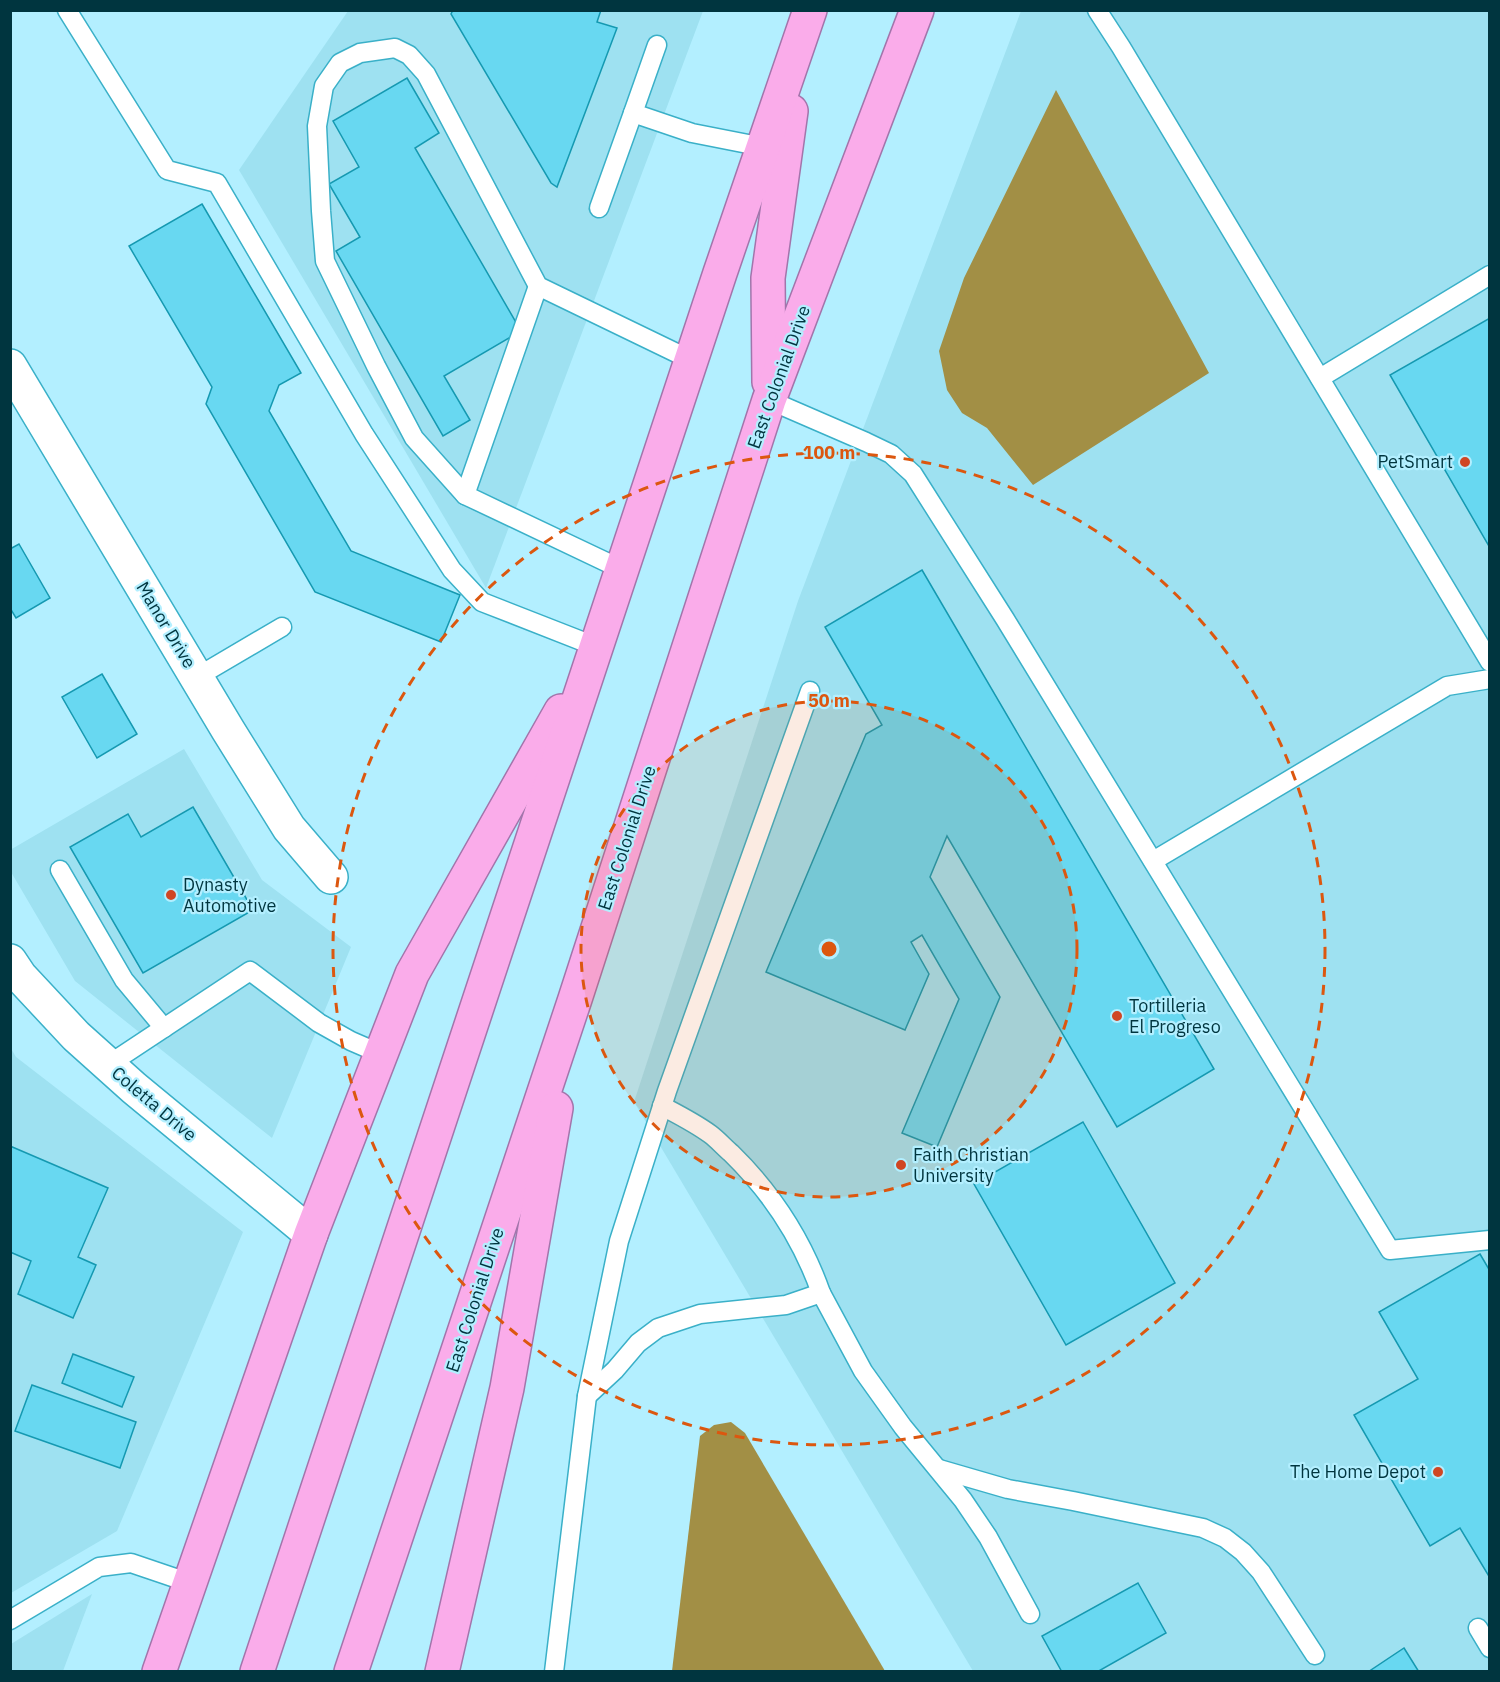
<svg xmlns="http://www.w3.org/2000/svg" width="1500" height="1682" viewBox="0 0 1500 1682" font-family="'IBM Plex Sans',sans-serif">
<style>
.built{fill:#9ee1f1}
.water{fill:#a28f45}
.building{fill:#68d8f1;stroke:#1599b1;stroke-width:1.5}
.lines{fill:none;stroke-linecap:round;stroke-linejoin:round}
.service-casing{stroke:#3ab0c8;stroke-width:21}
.minor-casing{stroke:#3ab0c8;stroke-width:36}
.trunk-casing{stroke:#a275ab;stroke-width:36}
.service{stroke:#fff;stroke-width:18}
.minor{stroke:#fff;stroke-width:33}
.trunk{stroke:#faacea;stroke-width:33}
.ring{fill:none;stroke:#dc570f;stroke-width:3;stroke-dasharray:10 8}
.poi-dot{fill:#d04623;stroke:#b3efff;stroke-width:2}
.labels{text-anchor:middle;stroke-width:4.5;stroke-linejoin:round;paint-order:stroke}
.street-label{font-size:18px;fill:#00353f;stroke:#b3efff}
.poi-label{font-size:18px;fill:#00353f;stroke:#b3efff;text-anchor:start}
.centre{fill:#dc570f;stroke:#b3efff;stroke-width:3}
.ring-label{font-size:18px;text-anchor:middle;font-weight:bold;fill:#dc570f;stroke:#b3efff;stroke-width:4.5;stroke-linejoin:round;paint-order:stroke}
</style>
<rect width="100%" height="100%" fill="#b3efff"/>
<g class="built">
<polygon points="348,11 703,11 486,588 239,170"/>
<polygon points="1021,11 1489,11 1489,1671 973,1671 634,1102 798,601"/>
<polygon points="184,749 262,880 351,947 272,1138 75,981 11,872 10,850"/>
<polygon points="10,1047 16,1057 243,1232 117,1531 11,1593"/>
<polygon points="92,1594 63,1671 11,1671 11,1644"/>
</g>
<g class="water">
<polygon points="1056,90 1209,373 1033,485 987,428 962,413 947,390 939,351 964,278"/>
<polygon points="731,1422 745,1433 885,1671 672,1671 700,1436 714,1425"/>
</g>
<g class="building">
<polygon points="453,10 601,10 597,22 617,28 557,187 551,183 451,14"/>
<polygon points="407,78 439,133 415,148 521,331 444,376 470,420 443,436 336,251 360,237 329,184 359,167 333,121"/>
<polygon points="202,204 301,373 279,385 269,411 351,551 460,595 441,642 315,592 206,404 212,387 129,246"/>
<polygon points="1490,318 1490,548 1390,375"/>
<polygon points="19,544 50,598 16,618 10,608 10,549"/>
<polygon points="922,570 1214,1069 1117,1127 947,836 930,877 1000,997 937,1147 902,1133 959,999 922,935 911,942 929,974 905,1030 766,972 866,734 882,725 825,627"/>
<polygon points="102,674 137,734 97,758 62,697"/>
<polygon points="193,807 253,910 143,973 70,847 128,814 141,837"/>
<polygon points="1083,1122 1175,1283 1066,1345 974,1184"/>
<polygon points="10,1146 108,1188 78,1257 96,1265 73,1318 18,1294 31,1261 10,1252"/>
<polygon points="1480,1254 1490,1271 1490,1578 1460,1528 1430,1546 1354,1415 1418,1379 1379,1312"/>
<polygon points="73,1354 134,1377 122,1407 62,1383"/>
<polygon points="32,1385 136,1422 120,1468 15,1431"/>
<polygon points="1138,1583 1166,1633 1097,1672 1062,1672 1042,1636"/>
<polygon points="1404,1648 1419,1672 1368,1672"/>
</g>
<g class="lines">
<defs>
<g id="service">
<polyline points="67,10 167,170 217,183 364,434 452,570 482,602 597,647"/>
<polyline points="1097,10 1121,47 1490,662"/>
<polyline points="657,45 633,113 692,133 763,147"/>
<polyline points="599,208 633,113"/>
<polyline points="1320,378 1490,275"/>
<polyline points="769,400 866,442 891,454 913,474 1005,619 1390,1250 1490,1240"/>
<polyline points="465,495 538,286"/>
<polyline points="623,570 465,495 414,438 376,366 325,261 321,211 317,126 324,86 340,63 360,53 395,48 409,55 426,74 538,286 691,360"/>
<polyline points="197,677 282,627"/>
<polyline points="1153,861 1447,686 1490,679"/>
<polyline points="60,870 124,980 164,1028"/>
<polyline points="108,1065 250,971 319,1023 351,1041 381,1054"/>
<path d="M662,1106c17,9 33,17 48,28 8,6 14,13 21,19 41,40 71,86 90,140"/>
<polyline points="587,1396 615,1370 638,1343 658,1328 700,1314 786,1305 821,1293 863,1371 903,1427 963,1500 988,1537 1030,1614"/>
<polyline points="939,1469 1008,1489 1073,1501 1203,1528 1225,1538 1243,1552 1261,1572 1315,1655"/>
<polyline points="10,1620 99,1567 131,1563 190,1583"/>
<polyline points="1478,1628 1490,1648"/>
<polyline points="554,1672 587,1396 619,1241 667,1091 810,691"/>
</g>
<g id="minor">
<polyline points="10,366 228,730 289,828 331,877"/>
<polyline points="10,961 20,976 76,1036 134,1088 311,1234"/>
</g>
<g id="trunk">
<polyline points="769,382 768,278 791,111"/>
<polyline points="159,1672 311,1234 412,974 561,711"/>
<polyline points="257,1672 720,273 810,10"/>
<polyline points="351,1672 575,999 769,400 917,10"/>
<polyline points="442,1672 507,1388 556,1108"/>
</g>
</defs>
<use href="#service" class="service-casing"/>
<use href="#minor" class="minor-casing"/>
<use href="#trunk" class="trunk-casing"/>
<use href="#service" class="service"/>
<use href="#minor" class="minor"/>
<use href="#trunk" class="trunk"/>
</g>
<circle cx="829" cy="949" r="248" fill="#dc570f" fill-opacity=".12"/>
<g class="ring">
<circle cx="829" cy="949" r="248"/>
<circle cx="829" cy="949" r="496"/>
</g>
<g class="poi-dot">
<circle cx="1465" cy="462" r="6"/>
<circle cx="171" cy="895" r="6"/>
<circle cx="1117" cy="1016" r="6"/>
<circle cx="901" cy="1165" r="6"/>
<circle cx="1438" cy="1472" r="6"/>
</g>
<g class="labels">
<g class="street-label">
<text transform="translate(779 377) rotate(-70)" y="6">East Colonial Drive</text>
<text transform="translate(166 625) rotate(59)" y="6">Manor Drive</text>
<text transform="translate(627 838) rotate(-72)" y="6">East Colonial Drive</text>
<text transform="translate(154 1104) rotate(40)" y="6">Coletta Drive</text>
<text transform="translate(475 1300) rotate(-72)" y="6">East Colonial Drive</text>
</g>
<g class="poi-label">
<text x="1453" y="468" text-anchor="end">PetSmart</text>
<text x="183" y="891">Dynasty<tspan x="183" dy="21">Automotive</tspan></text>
<text x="1129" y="1012">Tortilleria<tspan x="1129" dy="21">El Progreso</tspan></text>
<text x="913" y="1161">Faith Christian<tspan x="913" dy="21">University</tspan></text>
<text x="1426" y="1478" text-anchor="end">The Home Depot</text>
</g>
</g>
<circle cx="829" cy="949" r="9" class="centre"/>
<g class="ring-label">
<text x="829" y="459">100 m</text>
<text x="829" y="707">50 m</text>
</g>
<rect width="1500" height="1682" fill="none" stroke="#00353f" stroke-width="24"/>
</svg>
